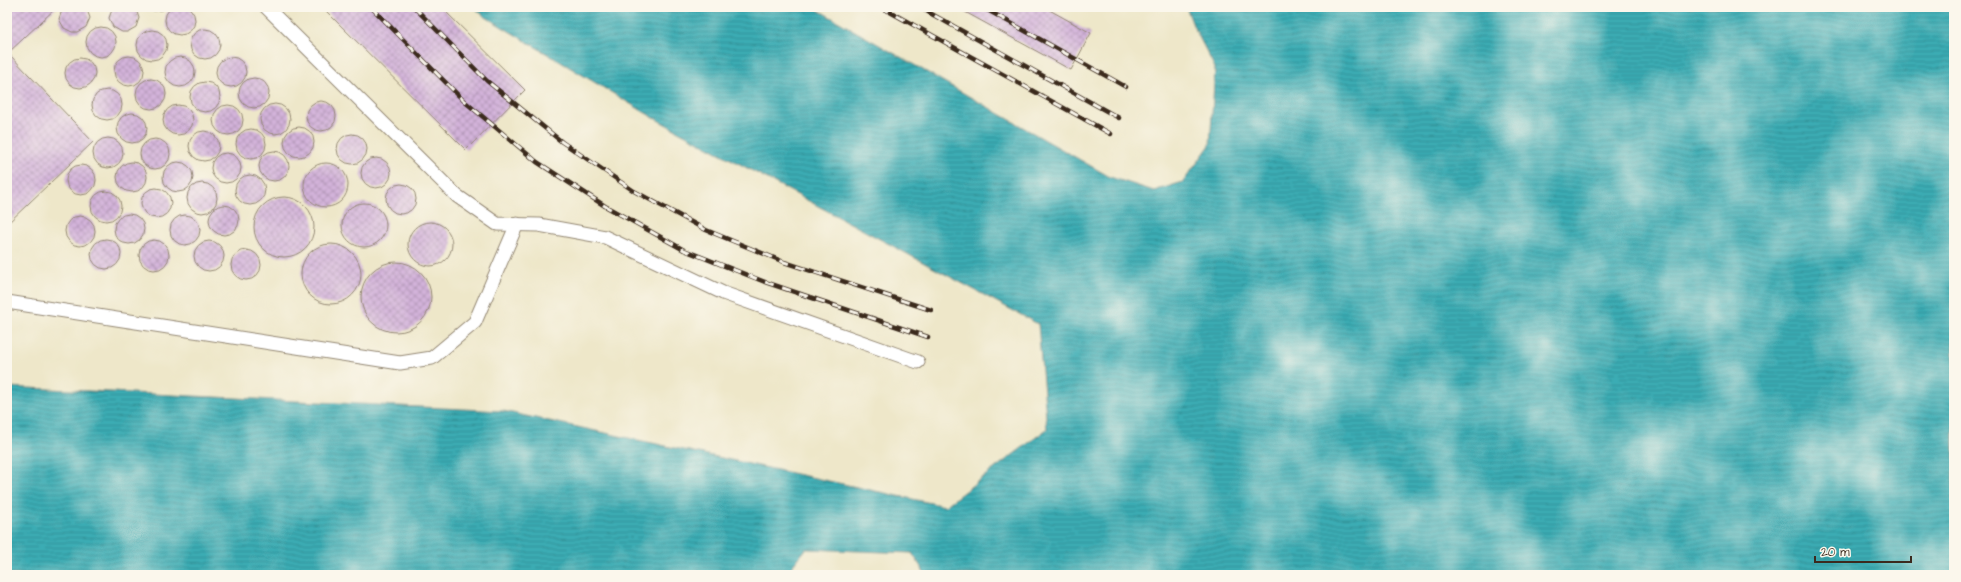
<svg xmlns="http://www.w3.org/2000/svg" width="1961" height="582" viewBox="0 0 1961 582" font-family="'Architects Daughter',sans-serif">
<style>
.water{fill:url(#water-rules);stroke:#3b6b69}
.building{fill:url(#building-cross-hatch)}
.lines{fill:none;stroke-linecap:round;stroke-linejoin:round}
.service-casing{stroke:#948874;stroke-width:15}
.service{stroke:#fff;stroke-width:13}
.rail-casing{stroke:#3b2a1e;stroke-width:4.5}
.rail{stroke:#fbf7ec;stroke-width:3;stroke-dasharray:9;stroke-linecap:butt}
</style>
<defs>
<pattern id="water-rules" width="6" height="5" patternUnits="userSpaceOnUse"><rect width="6" height="5" fill="#3bacb4"/><path d="M0 2.5h6" fill="none" stroke="#338c92"/></pattern>
<pattern id="building-cross-hatch" width="8" height="8" patternUnits="userSpaceOnUse"><rect width="8" height="8" fill="#d3b3da"/><path d="M0 0l8 8M0 8l8-8" fill="none" stroke="#ac92b0"/></pattern>
</defs>
<rect width="100%" height="100%" fill="#fbf7ec"/>
<filter id="ink" filterUnits="userSpaceOnUse"><feTurbulence type="fractalNoise" baseFrequency=".025" numOctaves="2"/><feDisplacementMap in="SourceGraphic" scale="8" xChannelSelector="R" yChannelSelector="G"/><feConvolveMatrix kernelMatrix="1 2 1 2 8 2 1 2 1" color-interpolation-filters="sRGB"/></filter>
<filter id="wash" filterUnits="userSpaceOnUse"><feTurbulence type="fractalNoise" baseFrequency=".012" numOctaves="4" result="noise"/><feDisplacementMap in="SourceGraphic" scale="16" xChannelSelector="R" yChannelSelector="G"/><feGaussianBlur stdDeviation="0.9" result="paint"/><feColorMatrix in="noise" values="0 0 0 0 0 0 0 0 0 0 0 0 0 0 0 0 0 1.4 0 .05"/><feComposite in="paint" operator="in"/></filter>
<g filter="url(#wash)">
<rect width="100%" height="100%" fill="#eee7c9"/>
<polygon class="water" points="474,7 813,7 1110,177 1154,191 1183,182 1210,145 1215,68 1193,25 1186,7 1954,7 1954,575 926,575 912,553 806,549 785,575 7,575 7,387 503,411 945,506 1047,429 1038,324 654,118 484,16"/>
<g id="blocks">
<g class="building">
<circle cx="180" cy="20" r="15"/>
<polygon points="7,7 57,7 8,53 93,142 7,224"/>
<polygon points="63,7 86,7 90,18 86,27 77,32 72,32 64,28 59,19"/>
<polygon points="113,7 135,7 139,18 136,27 127,32 122,32 113,27 109,18"/>
<polygon points="145,7 166,7 163,10 154,11"/>
<polygon points="322,7 441,7 525,90 466,150"/>
<polygon points="956,7 1044,7 1091,33 1071,70"/>
<circle cx="101" cy="42" r="15"/>
<circle cx="205" cy="44" r="15"/>
<circle cx="152" cy="45" r="15"/>
<circle cx="129" cy="71" r="15"/>
<circle cx="231" cy="72" r="15"/>
<circle cx="180" cy="72" r="15"/>
<circle cx="80" cy="73" r="15"/>
<circle cx="254" cy="93" r="15"/>
<circle cx="151" cy="94" r="15"/>
<circle cx="205" cy="97" r="15"/>
<circle cx="107" cy="105" r="15"/>
<circle cx="321" cy="116" r="15"/>
<circle cx="275" cy="119" r="15"/>
<circle cx="228" cy="120" r="15"/>
<circle cx="178" cy="120" r="15"/>
<circle cx="132" cy="128" r="15"/>
<circle cx="299" cy="142" r="15"/>
<circle cx="251" cy="144" r="15"/>
<circle cx="204" cy="146" r="15"/>
<circle cx="352" cy="149" r="15"/>
<circle cx="108" cy="153" r="15"/>
<circle cx="155" cy="154" r="15"/>
<circle cx="274" cy="166" r="15"/>
<circle cx="226" cy="168" r="15"/>
<circle cx="376" cy="173" r="15"/>
<circle cx="132" cy="177" r="15"/>
<circle cx="178" cy="177" r="15"/>
<circle cx="326" cy="185" r="22"/>
<circle cx="81" cy="180" r="15"/>
<circle cx="250" cy="190" r="15"/>
<circle cx="202" cy="198" r="15"/>
<circle cx="401" cy="199" r="15"/>
<circle cx="156" cy="203" r="15"/>
<circle cx="106" cy="206" r="15"/>
<circle cx="284" cy="227" r="30"/>
<circle cx="364" cy="225" r="22"/>
<circle cx="224" cy="220" r="15"/>
<circle cx="129" cy="229" r="15"/>
<circle cx="185" cy="230" r="15"/>
<circle cx="80" cy="231" r="15"/>
<circle cx="430" cy="244" r="22"/>
<circle cx="106" cy="254" r="15"/>
<circle cx="154" cy="255" r="15"/>
<circle cx="209" cy="256" r="15"/>
<circle cx="331" cy="274" r="30"/>
<circle cx="246" cy="265" r="15"/>
<circle cx="396" cy="297" r="35"/>
</g>
</g>
</g>
<g filter="url(#ink)">
<use href="#blocks" fill-opacity="0" stroke="#948874" stroke-width="1"/>
<g class="lines">
<defs>
<g id="service">
<polyline points="266,7 457,196 497,224 539,225 605,237 723,293 918,362"/>
<polyline points="7,302 400,363 432,358 475,322 517,224"/>
</g>
</defs>
<use href="#service" class="service-casing"/>
<use href="#service" class="service"/>
<defs>
<g id="rail">
<polyline points="371,7 464,101 537,162 605,206 684,250 765,282 928,337"/>
<polyline points="414,7 487,81 562,142 634,191 706,230 784,262 931,310"/>
<polyline points="881,7 1111,134"/>
<polyline points="919,7 1119,118"/>
<polyline points="982,7 1126,87"/>
</g>
</defs>
<use href="#rail" class="rail-casing"/>
<use href="#rail" class="rail"/>
</g>
</g>
<rect width="1961" height="582" fill="none" stroke="#fbf7ec" stroke-width="24"/>
<path d="M1815 556v6h96v-6" fill="none" stroke="#3b2a1e" stroke-width="2"/>
<text x="1821" y="556" font-size="12" fill="#3b2a1e" stroke="#fbf7ec" stroke-width="3" paint-order="stroke">20 m</text>
</svg>
